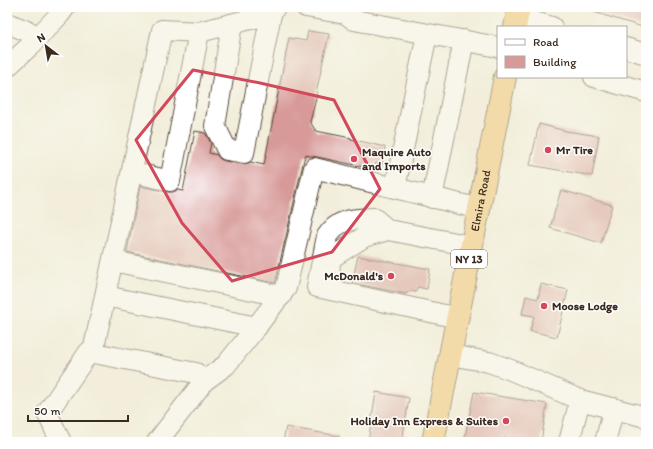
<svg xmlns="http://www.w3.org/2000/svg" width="653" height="449" viewBox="0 0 653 449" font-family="Itim,sans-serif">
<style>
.building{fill:#d79a98}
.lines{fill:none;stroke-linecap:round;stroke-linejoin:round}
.minor-casing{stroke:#56473a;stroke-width:22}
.highway-casing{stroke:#56473a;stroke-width:24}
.minor{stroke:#fff;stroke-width:20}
.highway{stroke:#f2c36a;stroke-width:22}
.marked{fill:none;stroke:#d1495b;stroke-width:3;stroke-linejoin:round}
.poi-dot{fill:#d1495b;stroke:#fff;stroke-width:1.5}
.labels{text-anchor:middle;stroke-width:3;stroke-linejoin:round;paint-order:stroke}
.shield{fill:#fff;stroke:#766a62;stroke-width:1}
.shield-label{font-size:11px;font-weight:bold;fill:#3b2a1e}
.poi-label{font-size:12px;font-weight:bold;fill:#3b2a1e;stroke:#fff;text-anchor:start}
.street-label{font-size:12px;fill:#3b2a1e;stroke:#fff}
</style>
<rect width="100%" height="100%" fill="#fff"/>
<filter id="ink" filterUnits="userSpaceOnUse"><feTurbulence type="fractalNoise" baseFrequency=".025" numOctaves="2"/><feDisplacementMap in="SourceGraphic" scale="8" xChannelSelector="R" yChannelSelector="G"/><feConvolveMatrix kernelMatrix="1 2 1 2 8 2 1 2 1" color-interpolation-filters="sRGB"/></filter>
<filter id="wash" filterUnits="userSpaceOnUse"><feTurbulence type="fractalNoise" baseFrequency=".012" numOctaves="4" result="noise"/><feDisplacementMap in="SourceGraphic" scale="16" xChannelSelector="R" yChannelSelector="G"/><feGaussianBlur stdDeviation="0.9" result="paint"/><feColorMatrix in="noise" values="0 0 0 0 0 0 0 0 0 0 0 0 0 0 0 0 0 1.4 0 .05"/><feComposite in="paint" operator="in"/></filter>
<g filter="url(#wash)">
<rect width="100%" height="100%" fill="#f2eedb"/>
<g id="blocks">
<g class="building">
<polygon points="587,7 646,7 646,28 587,10"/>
<polygon points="308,31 329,34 316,93 317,94 310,122 316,131 351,138 351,139 385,147 382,165 376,163 374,169 317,157 305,155 275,283 127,252 140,186 167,192 173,192 177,190 183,191 195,131 205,133 211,143 209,153 217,155 220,159 225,161 242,164 247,164 250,162 264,165 289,38 306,41"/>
<polygon points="539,124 566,131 599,136 592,176 530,165"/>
<polygon points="561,190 612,205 601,243 550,228"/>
<polygon points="358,256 430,269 427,289 417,287 416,292 410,291 409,292 407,292 406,294 352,283"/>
<polygon points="541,284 568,290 557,337 530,331 534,316 522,314 526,296 538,299"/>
<polygon points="376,392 409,398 402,442 368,442"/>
<polygon points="474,392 547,404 541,442 528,442 505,438 504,442 464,442"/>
<polygon points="286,427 339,436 338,442 283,442"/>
</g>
</g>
</g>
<g filter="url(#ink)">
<use href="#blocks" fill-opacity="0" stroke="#56473a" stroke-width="1"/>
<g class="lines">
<defs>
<g id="minor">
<polyline points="306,7 346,14 354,20 498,47"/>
<polyline points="517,17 552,27"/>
<polyline points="7,23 39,36 60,14 65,7"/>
<polyline points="232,24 215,126 227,150 244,153 271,14"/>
<polyline points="626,48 646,54"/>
<polyline points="7,67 31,45 39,36"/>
<polyline points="594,77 646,92"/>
<polyline points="132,172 170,181 199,32"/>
<polyline points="395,188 427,34"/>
<polyline points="432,198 464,40"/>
<polyline points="113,261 281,296"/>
<polyline points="331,276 329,270 331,258 364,237 388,230"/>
<polyline points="105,296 257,327"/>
<path d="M458,318l-141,-31 10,-51c12,-18 27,-17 47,-18l14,12 84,16"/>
<polyline points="93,352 162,30 199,32 271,14 275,7"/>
<polyline points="450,355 489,362 511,370 580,400 646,417"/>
<polyline points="61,442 47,413 89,352 196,373 204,381"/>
<polyline points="157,442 204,381 226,365 254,330 286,288 314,168 480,209"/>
<polyline points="569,442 580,400"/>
<polyline points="605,442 614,408"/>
</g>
<g id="highway">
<polyline points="515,27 519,7"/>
<path id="s1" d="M433,442l72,-365"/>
</g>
</defs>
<use href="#minor" class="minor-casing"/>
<use href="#highway" class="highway-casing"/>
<use href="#minor" class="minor"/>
<use href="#highway" class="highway"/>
</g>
</g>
<path d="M0 0H653V449H0ZM193,70l67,13 74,17 46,89 -48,63 -100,29 -50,-58 -46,-83z" fill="#f2eedb" fill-opacity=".55" fill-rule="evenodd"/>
<path class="marked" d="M193,70l67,13 74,17 46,89 -48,63 -100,29 -50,-58 -46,-83z"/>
<g class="poi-dot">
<circle cx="548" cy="150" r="4"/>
<circle cx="354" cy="159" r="4"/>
<circle cx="391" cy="276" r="4"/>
<circle cx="544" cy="306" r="4"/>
<circle cx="506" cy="421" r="4"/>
</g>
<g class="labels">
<rect class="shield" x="451" y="250" width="36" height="18" rx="3"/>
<g class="shield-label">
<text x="469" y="263">NY 13</text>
</g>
<g class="poi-label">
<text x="556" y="154">Mr Tire</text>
<text x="362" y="156">Maquire Auto<tspan x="362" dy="14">and Imports</tspan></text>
<text x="383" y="280" text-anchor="end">McDonald's</text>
<text x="552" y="310">Moose Lodge</text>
<text x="498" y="425" text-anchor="end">Holiday Inn Express &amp; Suites</text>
</g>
<g class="street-label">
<text dy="4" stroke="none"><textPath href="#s1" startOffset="246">Elmira Road</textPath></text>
</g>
</g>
<rect width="653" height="449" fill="none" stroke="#fff" stroke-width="24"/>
<rect x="497" y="26" width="130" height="52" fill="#ffffff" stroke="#b1aaa5"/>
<rect x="505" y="39" width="20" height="6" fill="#ffffff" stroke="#b1aaa5"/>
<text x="533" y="46" font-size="12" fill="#3b2a1e">Road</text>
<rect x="505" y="56" width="20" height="12" fill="#d79a98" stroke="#b1aaa5"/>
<text x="533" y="66" font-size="12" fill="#3b2a1e">Building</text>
<g transform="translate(46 46) rotate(329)" stroke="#ffffff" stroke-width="3" paint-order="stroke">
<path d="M0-3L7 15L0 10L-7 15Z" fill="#3b2a1e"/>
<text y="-6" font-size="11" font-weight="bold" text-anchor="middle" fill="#3b2a1e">N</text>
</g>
<path d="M28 415v6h100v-6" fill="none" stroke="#3b2a1e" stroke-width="2"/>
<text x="34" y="415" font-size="12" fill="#3b2a1e" stroke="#ffffff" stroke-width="3" paint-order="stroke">50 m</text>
</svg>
